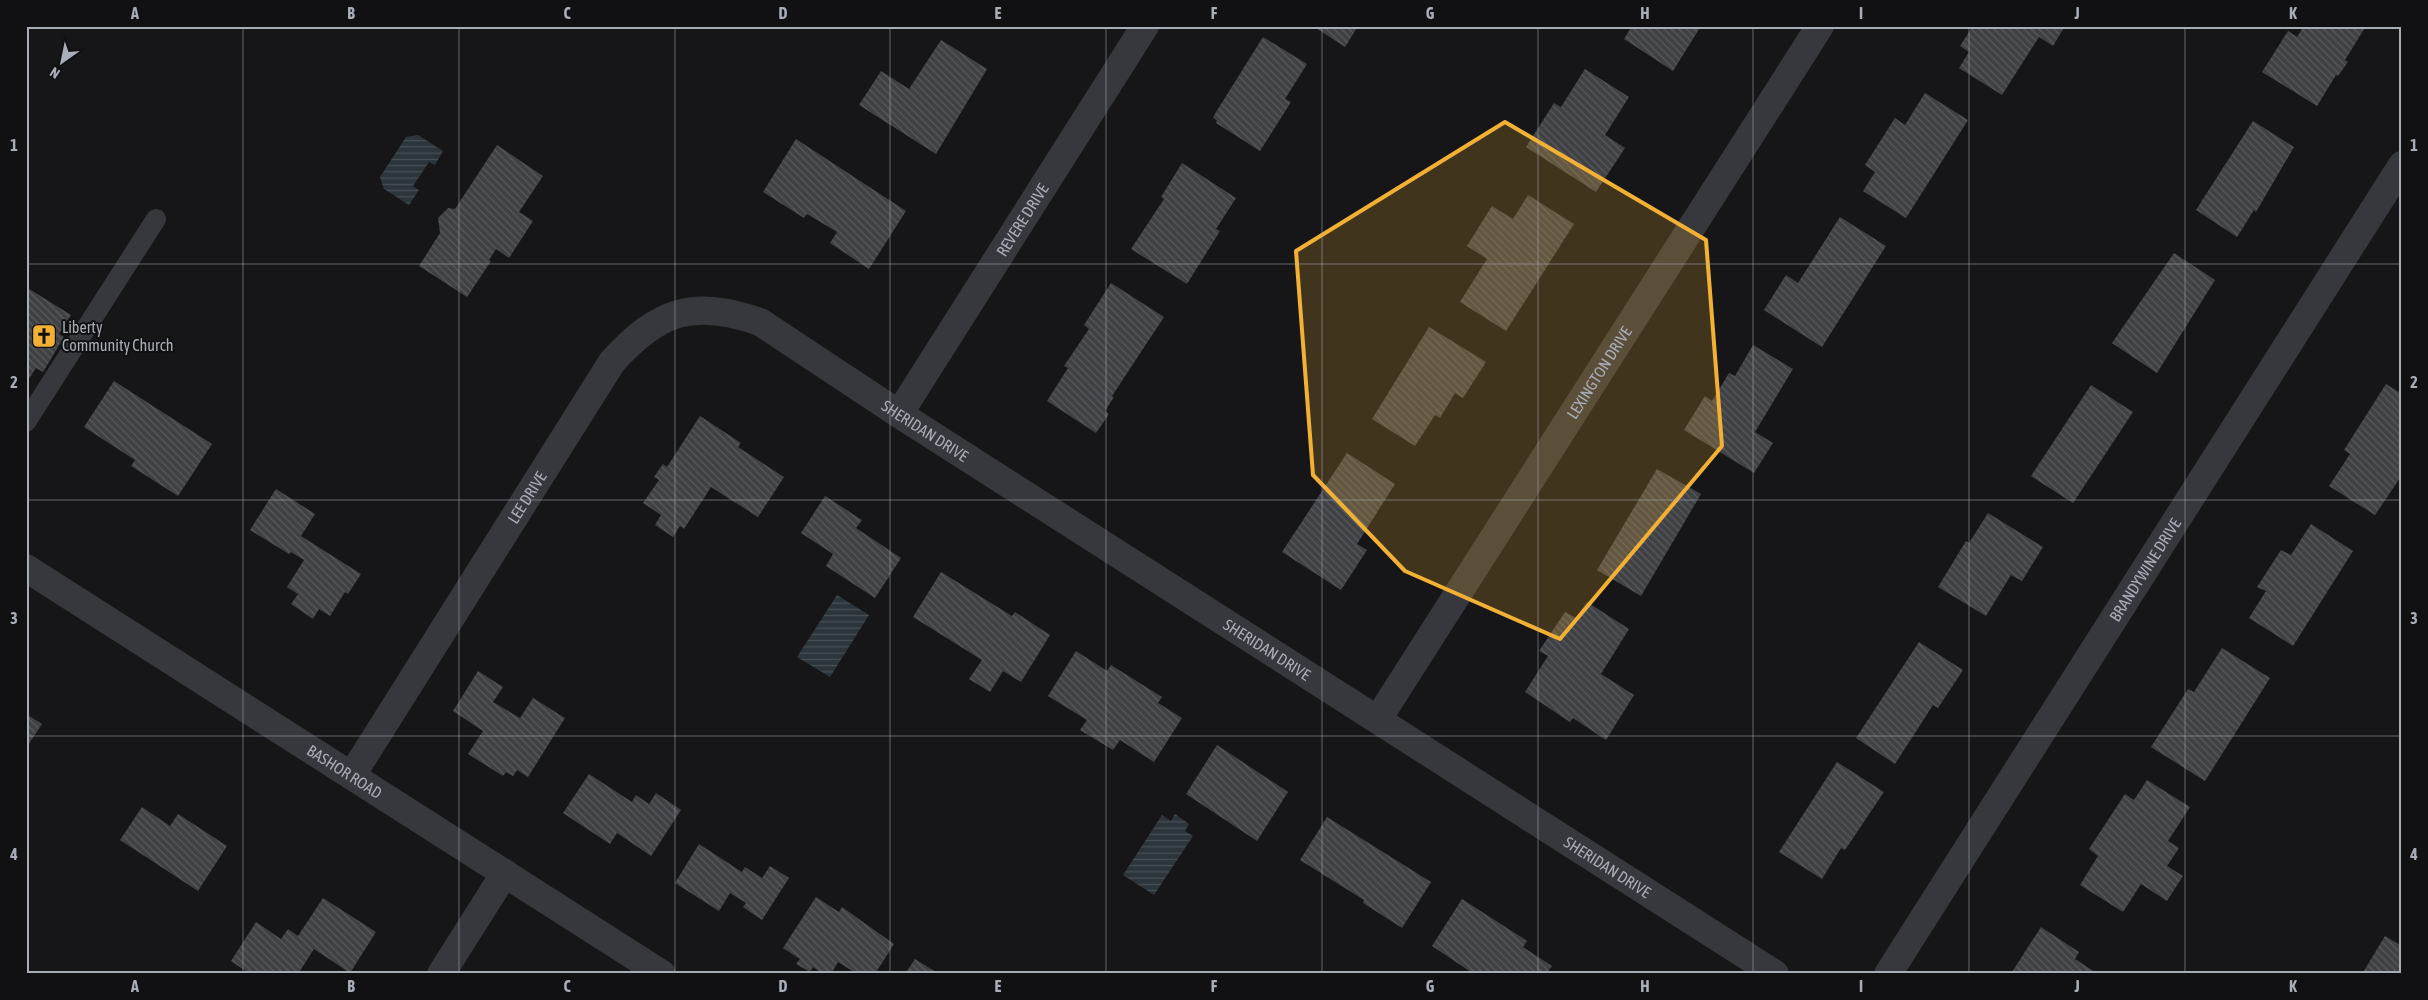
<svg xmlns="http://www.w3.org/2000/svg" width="2428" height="1000" viewBox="0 0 2428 1000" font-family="'Asap Condensed',sans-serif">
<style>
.water{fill:url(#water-rules)}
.building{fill:url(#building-back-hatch)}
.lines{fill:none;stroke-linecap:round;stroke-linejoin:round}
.service{stroke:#37383d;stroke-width:20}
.minor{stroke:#37383d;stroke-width:28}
.tertiary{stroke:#37383d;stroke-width:28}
.marked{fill:#f2b134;fill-opacity:0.2;stroke:#f2b134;stroke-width:4;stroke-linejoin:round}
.grid{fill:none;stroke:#a8adb8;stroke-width:1;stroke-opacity:0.55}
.labels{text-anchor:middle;stroke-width:4;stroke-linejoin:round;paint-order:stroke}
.street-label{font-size:16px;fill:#a8adb8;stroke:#111113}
.poi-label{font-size:16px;fill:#a8adb8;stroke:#111113;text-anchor:start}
.neatline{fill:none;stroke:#a8adb8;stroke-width:2}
.grid-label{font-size:16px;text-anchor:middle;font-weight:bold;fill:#a8adb8}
</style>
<defs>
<pattern id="water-rules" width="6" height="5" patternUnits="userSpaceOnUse" patternTransform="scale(1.25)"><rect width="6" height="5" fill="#2c353c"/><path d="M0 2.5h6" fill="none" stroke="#485056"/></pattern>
<pattern id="building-back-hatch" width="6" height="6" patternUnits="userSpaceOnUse" patternTransform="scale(1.25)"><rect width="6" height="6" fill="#404145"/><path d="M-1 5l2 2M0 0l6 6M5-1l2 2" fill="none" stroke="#595a5e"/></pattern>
</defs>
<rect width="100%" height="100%" fill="#161618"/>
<g class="water">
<polygon points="418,135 443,151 435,165 429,162 413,186 419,190 409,205 384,189 380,177 406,137"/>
<polygon points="837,595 869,615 830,677 797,657"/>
<polygon points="1175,814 1189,824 1185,831 1193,836 1154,895 1123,875 1162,815 1171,821"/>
</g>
<g class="building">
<polygon points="1313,26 1358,26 1345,47"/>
<polygon points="1632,26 1701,26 1673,71 1624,39"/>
<polygon points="1973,26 2065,26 2053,46 2039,37 2002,95 1959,68 1969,52 1960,46"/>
<polygon points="2304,26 2366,26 2345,60 2348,62 2338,76 2336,75 2317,106 2262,72 2288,31 2297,37"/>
<polygon points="1263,37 1307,64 1285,99 1291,102 1260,151 1216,123 1217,121 1213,117"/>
<polygon points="941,40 987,69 936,154 859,105 881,71 909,89"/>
<polygon points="1585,69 1629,97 1605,135 1625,148 1596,192 1526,147 1554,103 1561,107"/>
<polygon points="1925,93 1968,120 1906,218 1863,191 1875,172 1865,165 1895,118 1905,125"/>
<polygon points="2253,121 2294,147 2256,212 2254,210 2237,237 2196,210"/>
<polygon points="796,139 906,211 869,269 830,243 837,232 807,214 804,218 763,192"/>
<polygon points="497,145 543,176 519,212 533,221 509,258 496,249 489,260 491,261 467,297 419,266 440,233 438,218 448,208 455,209"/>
<polygon points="1182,163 1236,198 1216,229 1220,231 1187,284 1131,249 1164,199 1161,197"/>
<polygon points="1528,195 1574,224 1506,331 1460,302 1487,259 1467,246 1492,206 1513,219"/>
<polygon points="1840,217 1886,246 1822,347 1764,310 1786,275 1798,283"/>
<polygon points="2174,253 2215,280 2157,373 2112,343"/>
<polygon points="1111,283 1164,317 1112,396 1114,397 1105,411 1109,414 1096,433 1047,401 1068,368 1064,366 1089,329 1084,325"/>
<polygon points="26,287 71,315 59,334 64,337 43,372 36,368 26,383"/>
<polygon points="1429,327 1486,362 1463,398 1455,393 1440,418 1435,415 1415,446 1372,419"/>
<polygon points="1753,345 1793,369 1755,432 1773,443 1754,473 1684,430 1705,396 1712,401 1729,373 1735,376"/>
<polygon points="114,381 212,444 178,496 131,466 135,460 84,427"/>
<polygon points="2386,384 2402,394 2402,475 2375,515 2329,486 2350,454 2344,450"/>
<polygon points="2091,385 2133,412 2073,503 2031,476"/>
<polygon points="700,416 741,443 738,447 784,477 758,517 711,487 684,529 680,526 673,537 655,525 661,515 643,503 659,480 654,477 663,464 667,467"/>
<polygon points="1347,453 1395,484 1357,544 1367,550 1341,590 1282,552"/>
<polygon points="1657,469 1701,494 1641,596 1597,570"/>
<polygon points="276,489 315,514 301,536 361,574 348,594 345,592 330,616 319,609 313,619 291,604 298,594 287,587 304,560 291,552 289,554 250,530"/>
<polygon points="825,496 862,520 856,528 901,558 875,598 826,566 833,554 801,533"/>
<polygon points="1988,513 2043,547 2022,581 2011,575 1986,616 1938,587 1966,541 1969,543"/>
<polygon points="2311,524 2353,551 2293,646 2249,618 2266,591 2257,587 2281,550 2291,555"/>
<polygon points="941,572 1012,616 1015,612 1050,635 1021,682 1003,671 990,692 969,679 982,660 913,617"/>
<polygon points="1587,602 1629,629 1601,674 1634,695 1606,740 1573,718 1570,722 1525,692 1548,656 1539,651 1565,612 1576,618"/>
<polygon points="1919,642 1963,670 1938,708 1933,705 1895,764 1856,738"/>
<polygon points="2222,648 2270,678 2205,781 2151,747 2188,689 2194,692"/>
<polygon points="1076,651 1107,671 1111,665 1162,697 1158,703 1182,718 1154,762 1120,740 1113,750 1080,730 1087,720 1048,696"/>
<polygon points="478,671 503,687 493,702 520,718 533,698 565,718 528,777 517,770 513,776 506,772 503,776 468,754 483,731 453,711"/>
<polygon points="26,714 42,724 26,748"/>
<polygon points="1217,745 1288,792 1257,841 1186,794"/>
<polygon points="1837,762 1884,792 1845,850 1841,848 1822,879 1779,852"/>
<polygon points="589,774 632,802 636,795 649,804 656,793 681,810 651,856 617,833 610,844 563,813"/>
<polygon points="2147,780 2190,807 2168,841 2179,848 2167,866 2183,876 2167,901 2141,884 2123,912 2080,885 2098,856 2089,849 2125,794 2134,800"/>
<polygon points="142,807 170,826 178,814 227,846 198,891 120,840"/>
<polygon points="1327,817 1431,882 1402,928 1363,903 1364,900 1300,860"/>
<polygon points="699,844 742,872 745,867 762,878 770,866 789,878 762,920 743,907 746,903 730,893 719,911 675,883"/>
<polygon points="816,897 839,912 842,907 894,944 875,974 857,974 838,962 831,974 823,974 813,967 810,972 796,964 800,959 783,948"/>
<polygon points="323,898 376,932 350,973 314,949 298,974 250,974 231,961 256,922 281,939 288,929 298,936"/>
<polygon points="1462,899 1527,941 1523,947 1552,966 1546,974 1474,974 1432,946"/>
<polygon points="2041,927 2079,952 2075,959 2098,974 2014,974 2012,972"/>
<polygon points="2385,936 2402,946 2402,974 2362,974"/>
<polygon points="915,959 939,974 905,974"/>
</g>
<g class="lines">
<polyline class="service" points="26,422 156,219"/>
<g class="minor">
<path id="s1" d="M899,414l246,-388"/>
<path id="s2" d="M1378,719l442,-693"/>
<path id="s3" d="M352,775l260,-413c47,-52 81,-63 148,-40l139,92 876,560"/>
<polyline points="441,974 505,873"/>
<path id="s4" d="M1888,974l514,-809"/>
</g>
<path class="tertiary" id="s5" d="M26,568l636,406"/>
</g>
<path class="marked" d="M1505,122l201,118 16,206 -162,193 -155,-68 -92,-96 -17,-224z"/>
<path class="grid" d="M243,26v948M459,26v948M675,26v948M890,26v948M1106,26v948M1322,26v948M1538,26v948M1753,26v948M1969,26v948M2185,26v948M26,264h2376M26,500h2376M26,736h2376"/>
<defs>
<symbol id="church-square" viewBox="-11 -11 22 22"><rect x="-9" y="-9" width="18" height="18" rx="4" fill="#f2b134" stroke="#111113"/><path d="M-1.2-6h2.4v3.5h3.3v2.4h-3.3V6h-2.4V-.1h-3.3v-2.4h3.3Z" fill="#111"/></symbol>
</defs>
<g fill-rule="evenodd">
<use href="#church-square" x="30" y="322" width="28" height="28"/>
</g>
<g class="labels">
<g class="street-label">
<text dy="6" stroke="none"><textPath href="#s1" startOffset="230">REVERE DRIVE</textPath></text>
<text dy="6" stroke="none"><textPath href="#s2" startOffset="411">LEXINGTON DRIVE</textPath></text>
<text dy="6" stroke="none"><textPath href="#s3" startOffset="852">SHERIDAN DRIVE</textPath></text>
<text dy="6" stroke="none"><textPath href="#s3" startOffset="328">LEE DRIVE</textPath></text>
<text dy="6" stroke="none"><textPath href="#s4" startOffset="479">BRANDYWINE DRIVE</textPath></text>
<text dy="6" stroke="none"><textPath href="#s3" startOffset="1258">SHERIDAN DRIVE</textPath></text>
<text dy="6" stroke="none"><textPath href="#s5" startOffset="378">BASHOR ROAD</textPath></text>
<text dy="6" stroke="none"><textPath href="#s3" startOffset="1662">SHERIDAN DRIVE</textPath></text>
</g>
<g class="poi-label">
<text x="62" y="333">Liberty<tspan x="62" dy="18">Community Church</tspan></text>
</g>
</g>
<rect width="2428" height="1000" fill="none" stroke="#111113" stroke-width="55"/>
<g transform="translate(62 62) rotate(213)" stroke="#111113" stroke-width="4" paint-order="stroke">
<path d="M0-4L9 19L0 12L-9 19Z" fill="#a8adb8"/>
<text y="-8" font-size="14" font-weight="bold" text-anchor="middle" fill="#a8adb8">N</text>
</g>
<rect x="28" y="28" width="2372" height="944" class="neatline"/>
<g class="grid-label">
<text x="135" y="19">A</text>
<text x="351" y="19">B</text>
<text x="567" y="19">C</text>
<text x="783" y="19">D</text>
<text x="998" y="19">E</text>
<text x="1214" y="19">F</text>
<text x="1430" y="19">G</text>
<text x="1645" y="19">H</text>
<text x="1861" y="19">I</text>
<text x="2077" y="19">J</text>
<text x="2293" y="19">K</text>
<text x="14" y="151">1</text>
<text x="2414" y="151">1</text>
<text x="14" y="388">2</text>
<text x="2414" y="388">2</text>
<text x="14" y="624">3</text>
<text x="2414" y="624">3</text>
<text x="14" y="860">4</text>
<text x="2414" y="860">4</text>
<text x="135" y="992">A</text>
<text x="351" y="992">B</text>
<text x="567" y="992">C</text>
<text x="783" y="992">D</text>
<text x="998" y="992">E</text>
<text x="1214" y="992">F</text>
<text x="1430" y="992">G</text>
<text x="1645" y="992">H</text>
<text x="1861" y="992">I</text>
<text x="2077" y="992">J</text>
<text x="2293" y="992">K</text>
</g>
</svg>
